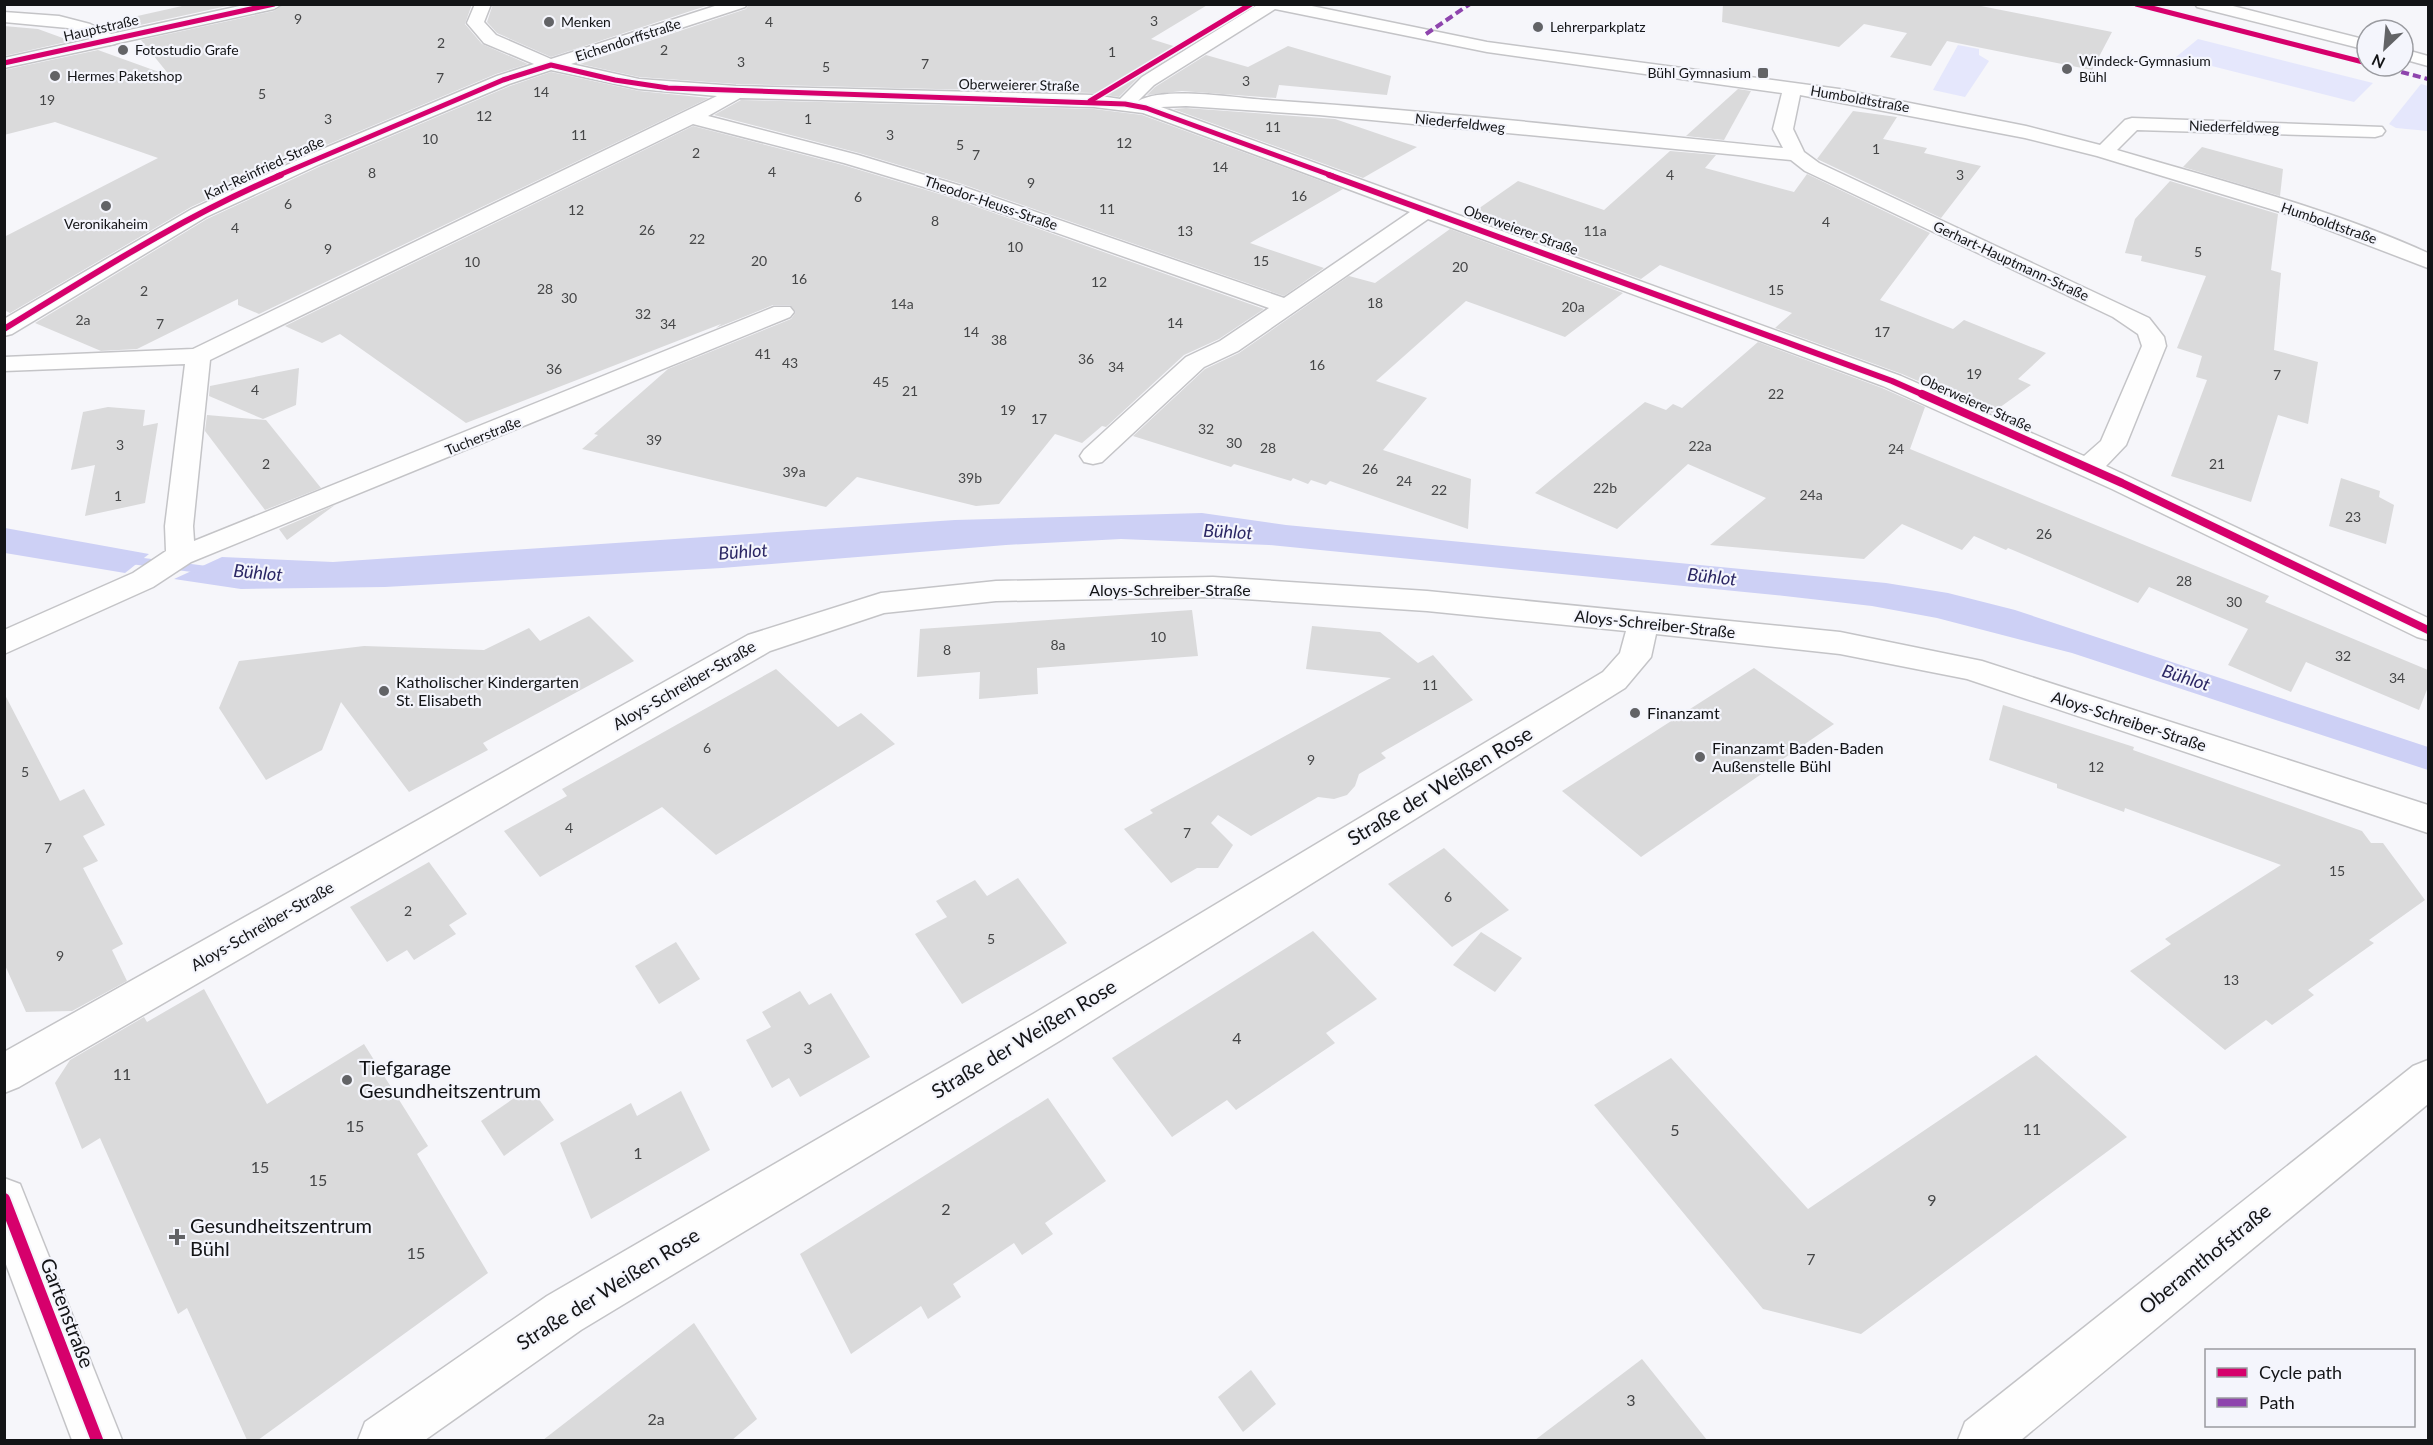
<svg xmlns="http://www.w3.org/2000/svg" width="2433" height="1445" viewBox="0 0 2433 1445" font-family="Lato,sans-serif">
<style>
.green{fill:#e5e7fc}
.water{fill:#cdd0f5}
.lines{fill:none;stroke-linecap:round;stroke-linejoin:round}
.stream{fill:#cdd0f5;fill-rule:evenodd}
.building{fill:#dadadb}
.minor-casing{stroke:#c4c4c7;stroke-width:3}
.tertiary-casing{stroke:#c4c4c7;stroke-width:3}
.minor{fill:#fefefe;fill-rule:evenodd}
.tertiary{fill:#fefefe;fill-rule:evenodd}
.quiet{stroke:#8e44ad;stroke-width:4;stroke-dasharray:8 4;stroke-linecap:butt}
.cycleway-far3-casing{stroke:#f4f5fc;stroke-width:8}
.cycleway-far2-casing{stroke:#f4f5fc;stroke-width:8}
.cycleway-far1-casing{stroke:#f4f5fc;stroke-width:10}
.cycleway-casing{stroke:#f4f5fc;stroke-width:16}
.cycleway-far3{stroke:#d6006c;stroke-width:5}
.cycleway-far2{stroke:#d6006c;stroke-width:6}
.cycleway-far1{stroke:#d6006c;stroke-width:8}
.cycleway{stroke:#d6006c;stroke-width:12}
.poi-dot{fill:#626366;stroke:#f4f5fc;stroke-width:2}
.labels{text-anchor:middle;stroke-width:4.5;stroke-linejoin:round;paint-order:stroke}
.number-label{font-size:14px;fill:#454647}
.far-poi-label{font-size:14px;fill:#131416;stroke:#f4f5fc;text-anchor:start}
.far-street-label{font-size:14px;fill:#131416;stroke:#f4f5fc}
.street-label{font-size:16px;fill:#131416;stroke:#f4f5fc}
.poi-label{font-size:16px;fill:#131416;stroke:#f4f5fc;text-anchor:start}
.near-number-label{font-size:16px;fill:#454647}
.water-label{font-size:18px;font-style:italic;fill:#2b2764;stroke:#f4f5fc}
.near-street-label{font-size:20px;fill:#131416;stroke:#f4f5fc}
.near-poi-label{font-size:20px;fill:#131416;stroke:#f4f5fc;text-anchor:start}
</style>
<rect width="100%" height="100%" fill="#f6f6fa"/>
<g class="green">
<polygon points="2198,39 2373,83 2354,102 2176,57"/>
<polygon points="1958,45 1979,49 1979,55 1989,61 1965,97 1933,90"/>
<polygon points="2421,84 2428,86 2428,131 2396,128 2389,124"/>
</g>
<g class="water">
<polygon points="1202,513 1286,525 1886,583 1948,593 2015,610 2428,747 2428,770 2072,653 1937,618 1872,606 1775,595 1269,545 1121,539 1006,545 722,568 385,587 241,589 174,579 222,557 333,562 955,520"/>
<polygon points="4,528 5,528 149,554 125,573 5,553"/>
</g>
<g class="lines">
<polygon class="stream" points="120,555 215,567 222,571 215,575 115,562 113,559 115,556"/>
</g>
<g class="building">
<polygon points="191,4 236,4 131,27 124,19"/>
<polygon points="284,4 472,4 465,24 482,44 528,64 496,74 305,154 191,207 10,313 4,310 4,237 158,158 55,122 4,135 4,70 98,50 170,76 141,40 274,11"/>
<polygon points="493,4 712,4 551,57 497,33 487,22"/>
<polygon points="749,4 1209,4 1151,39 1183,49 1141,75 1119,97 1094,93 736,84 639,77 580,64 746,9"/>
<polygon points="1723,4 1971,4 2112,32 2092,70 1947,41 1931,66 1890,57 1907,33 1864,24 1839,47 1722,22"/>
<polygon points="4,26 38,29 71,41 4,56"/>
<polygon points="1288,46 1391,76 1387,95 1279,85 1276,98 1182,91 1147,95 1155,87 1206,55 1248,67"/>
<polygon points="551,72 639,91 709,98 259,314 238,305 238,299 137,349 101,351 35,323 207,219 321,166 510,86"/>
<polygon points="1738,89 1751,91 1724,140 1686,136"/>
<polygon points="741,100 1094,109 1142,115 1343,189 1250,243 1324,268 1284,296 962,184 859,153 714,115"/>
<polygon points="1186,108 1335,119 1417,147 1363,178 1173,109"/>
<polygon points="1853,111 1897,117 1883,139 1927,148 1924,153 1981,166 1941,218 1817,159"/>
<polygon points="693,126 843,165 946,196 1264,309 1219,339 1184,355 1106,427 1102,426 1082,443 1055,434 999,504 976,506 857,477 826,507 582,449 598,435 594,434 668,369 791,319 796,312 790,305 773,305 716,328 721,324 466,423 340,334 322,343 285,326"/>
<polygon points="2202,147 2283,169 2280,196 2183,167"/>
<polygon points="1670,151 1716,155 1705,168 1794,192 1807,174 1930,233 1880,300 1953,329 1964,320 2046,353 2018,379 2031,385 1992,413 1902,374 1775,328 1792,313 1660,265 1641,279 1468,216 1518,181 1604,210"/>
<polygon points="2170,181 2278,214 2271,270 2281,273 2274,350 2318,362 2308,424 2278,415 2251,502 2171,476 2207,380 2196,377 2202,356 2177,348 2206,276 2141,261 2142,256 2125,253 2135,219"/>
<polygon points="1450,229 1623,293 1565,337 1466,301 1376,381 1427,398 1383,450 1471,479 1468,529 1330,481 1326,485 1311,480 1308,484 1293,478 1291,481 1234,464 1231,467 1133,436 1205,369 1239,353 1349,276 1375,283"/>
<polygon points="1758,342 1882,388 1925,407 1910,449 2269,596 2265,602 2428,670 2428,687 2419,710 2306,662 2291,692 2228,665 2248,629 2149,587 2138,603 2008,548 2006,550 1974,536 1962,550 1902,524 1864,559 1710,545 1766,498 1688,464 1617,529 1535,493 1645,402 1666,410 1673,404 1682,408"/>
<polygon points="299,368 296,405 263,419 209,396 210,386"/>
<polygon points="108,407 145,410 143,426 158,423 145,503 85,516 95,465 71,470 83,412"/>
<polygon points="207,415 266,420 321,488 265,510 205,431"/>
<polygon points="2341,478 2380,491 2379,497 2394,505 2386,544 2329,526"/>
<polygon points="335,505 287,540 279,529"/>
<polygon points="1192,610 1198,656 1037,668 1038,694 979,699 980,672 917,677 920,629"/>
<polygon points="589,616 634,661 483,743 488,750 409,792 341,702 322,750 266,780 219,708 239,661 364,646 484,650 529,628 540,641"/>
<polygon points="1312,626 1380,632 1418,663 1433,655 1473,700 1381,753 1386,758 1359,774 1355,786 1347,795 1334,799 1318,797 1251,836 1218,815 1211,823 1233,845 1218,868 1197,868 1171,883 1124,829 1153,813 1150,810 1391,678 1306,669"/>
<polygon points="1754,668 1834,724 1641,857 1562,791"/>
<polygon points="776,669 838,727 861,713 895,744 716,855 662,807 540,877 504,831 567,796 562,789"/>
<polygon points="4,693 60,801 84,789 105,825 83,836 98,861 83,868 123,944 112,950 127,981 72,1011 26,1012 4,963"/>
<polygon points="2003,705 2134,747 2133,750 2362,831 2371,843 2383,843 2425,900 2369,940 2374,943 2308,990 2314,995 2272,1025 2266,1020 2225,1050 2130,971 2171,944 2165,939 2281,865 2125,808 2124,812 2057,788 2057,784 1989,760"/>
<polygon points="1444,848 1509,910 1452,947 1388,884"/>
<polygon points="429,862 467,914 449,925 456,934 414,960 407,950 387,962 350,907"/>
<polygon points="1018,878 1067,943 962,1004 915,934 947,917 936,901 975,880 987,896"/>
<polygon points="1313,931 1377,999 1326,1033 1335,1043 1236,1110 1227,1100 1172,1137 1112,1058"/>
<polygon points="1481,932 1522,958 1495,992 1453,965"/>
<polygon points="676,942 700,979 659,1004 635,966"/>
<polygon points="204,989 267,1104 364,1044 428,1146 417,1154 488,1273 258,1440 247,1440 187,1308 178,1314 100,1138 82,1149 55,1083 70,1060 144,1017 147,1022"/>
<polygon points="800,991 809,1005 831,993 870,1057 800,1097 789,1078 772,1088 746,1040 771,1027 762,1012"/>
<polygon points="2036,1055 2127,1137 1861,1334 1763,1309 1594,1105 1671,1058 1808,1209"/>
<polygon points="530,1087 554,1120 504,1156 481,1121"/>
<polygon points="681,1091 710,1150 591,1219 560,1143 631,1103 637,1116"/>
<polygon points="1048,1098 1106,1181 1045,1223 1053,1234 1022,1255 1014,1243 953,1284 961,1297 928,1319 921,1306 851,1354 800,1254"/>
<polygon points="694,1323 757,1419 732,1440 543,1440"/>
<polygon points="1642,1359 1707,1440 1535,1440"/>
<polygon points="1251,1370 1276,1404 1243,1432 1218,1397"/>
</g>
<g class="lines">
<defs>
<g id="minor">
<path d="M475,4h16l-7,18 12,13 55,24 170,-55h26l-2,3 -174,57 68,15 97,7 358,9 26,4 22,-22 117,-73h43l185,38 352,47 187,37 74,19 25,-25 7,-2 250,9 3,4 -3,4 -7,2 -238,-7 -20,20c104,31 212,58 311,103v15l-144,-55 -187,-57 -72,-18 -225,-43 -7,34 11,23 15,11 330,155 15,19 2,9 -40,99 -20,21 322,152v22l-11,-3 -305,-148 -229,-103 -455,-167 -190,132 -34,16 -102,95 -9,2 -9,-2 -4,-6 4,-6 102,-93 34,-16 49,-33 -322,-114 -103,-31 -151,-39 -483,236 -17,166 1,15 580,-234h16l4,5 -4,5 -599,245 -38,25 -149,67v-24l129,-57 33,-22 -1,-25 20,-162 -181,7v-14l189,-8 524,-253 -78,-7 -88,-19 -42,14 -189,80 -114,53 -194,117 -8,2v-17l188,-110 114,-53 191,-80 37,-12 -50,-21 -17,-20zM1275,9l212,43 295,41 -9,36 10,19c-172,-17 -344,-37 -516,-48 -33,-2 -101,-14 -129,1l16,-16zM740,98l354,9 49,6 267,99 -126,86 -323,-112 -103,-31 -150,-39zM1186,106l133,9 472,45 14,11 308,146 25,17 4,12 -41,95 -17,15 -183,-80 -740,-269z"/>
<polygon points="109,35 118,40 115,44 4,68 4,58"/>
<polygon points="1213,577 1427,591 1840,632 1982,661 2428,805 2428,833 1967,679 1840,654 1656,634 1651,657 1625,688 1061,1040 581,1330 425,1440 358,1440 365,1422 547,1296 1033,1014 1603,672 1620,653 1626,631 1427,611 1213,597 996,601 884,613 770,651 19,1087 4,1093 4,1052 748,635 881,593 996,581"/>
<polygon points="2428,1060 2428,1104 2021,1440 1958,1440 1965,1422 2413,1066"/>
<polygon points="4,1178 20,1184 122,1440 72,1440 4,1259"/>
</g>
<g id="tertiary">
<polygon points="249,4 282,4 274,9 109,45 68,28 4,22 4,12 59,16 90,24 111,34"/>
<polygon points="2195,4 2225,4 2367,40 2367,50 2197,7"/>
<polygon points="2403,49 2428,56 2428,66 2403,59"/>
</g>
</defs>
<use href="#minor" class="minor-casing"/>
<use href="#tertiary" class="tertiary-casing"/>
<use href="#minor" class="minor"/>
<use href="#tertiary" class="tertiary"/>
<g class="quiet">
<polyline points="1426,34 1470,4"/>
<polyline points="2378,66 2428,79"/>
</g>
<defs>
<g id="cycleway-far3">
<polyline points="2136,4 2367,63"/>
<polyline points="4,63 274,4"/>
<polyline points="1090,101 1251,4"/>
<polyline points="277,176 503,80 551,65 615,80 668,88 1125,104 1146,108 1333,176"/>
</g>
<g id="cycleway-far2">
<polyline points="1329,175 1892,381 1926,396"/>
<path d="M4,329c90,-55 180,-113 277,-154"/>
</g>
<polyline id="cycleway-far1" points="1922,394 2122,483 2428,630"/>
<polyline id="cycleway" points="4,1199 97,1440"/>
</defs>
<use href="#cycleway-far3" class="cycleway-far3-casing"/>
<use href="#cycleway-far2" class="cycleway-far2-casing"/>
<use href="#cycleway-far1" class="cycleway-far1-casing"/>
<use href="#cycleway" class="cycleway-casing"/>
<use href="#cycleway-far3" class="cycleway-far3"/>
<use href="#cycleway-far2" class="cycleway-far2"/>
<use href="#cycleway-far1" class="cycleway-far1"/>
<use href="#cycleway" class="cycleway"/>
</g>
<g class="poi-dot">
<circle cx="549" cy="22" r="6"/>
<circle cx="1538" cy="27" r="6"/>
<circle cx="123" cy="50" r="6"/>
<circle cx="2067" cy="69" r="6"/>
<rect x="1757" y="67" width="12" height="12" rx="3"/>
<circle cx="55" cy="76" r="6"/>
<circle cx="106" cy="206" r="6"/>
<circle cx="384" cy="691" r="6"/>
<circle cx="1635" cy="713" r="6"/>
<circle cx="1700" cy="757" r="6"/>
<circle cx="347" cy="1080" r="6"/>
<path d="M174 1228h6v6h6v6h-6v6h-6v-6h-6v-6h6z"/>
</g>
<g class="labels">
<g class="number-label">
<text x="298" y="24">9</text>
<text x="1154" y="26">3</text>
<text x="769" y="27">4</text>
<text x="441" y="48">2</text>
<text x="664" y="55">2</text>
<text x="1112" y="57">1</text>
<text x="741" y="67">3</text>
<text x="925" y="69">7</text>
<text x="826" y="72">5</text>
<text x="440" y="83">7</text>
<text x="1246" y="86">3</text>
<text x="541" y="97">14</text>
<text x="262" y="99">5</text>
<text x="47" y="105">19</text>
<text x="484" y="121">12</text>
<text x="328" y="124">3</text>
<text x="808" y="124">1</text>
<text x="1273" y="132">11</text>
<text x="579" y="140">11</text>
<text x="890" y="140">3</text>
<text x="430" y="144">10</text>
<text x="1124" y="148">12</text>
<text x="960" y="150">5</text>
<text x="1876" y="154">1</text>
<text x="696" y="158">2</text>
<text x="976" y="160">7</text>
<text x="1220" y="172">14</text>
<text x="772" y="177">4</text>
<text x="372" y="178">8</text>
<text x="1670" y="180">4</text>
<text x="1960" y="180">3</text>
<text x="1031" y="188">9</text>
<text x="1299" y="201">16</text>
<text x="858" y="202">6</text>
<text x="288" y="209">6</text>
<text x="1107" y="214">11</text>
<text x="576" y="215">12</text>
<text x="935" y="226">8</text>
<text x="1826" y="227">4</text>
<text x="235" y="233">4</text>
<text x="647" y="235">26</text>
<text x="1185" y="236">13</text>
<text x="1595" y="236">11a</text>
<text x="697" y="244">22</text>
<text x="1015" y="252">10</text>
<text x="328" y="254">9</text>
<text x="2198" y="257">5</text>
<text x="759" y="266">20</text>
<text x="1261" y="266">15</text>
<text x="472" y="267">10</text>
<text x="1460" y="272">20</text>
<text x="799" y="284">16</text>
<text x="1099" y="287">12</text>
<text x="545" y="294">28</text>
<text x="1776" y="295">15</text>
<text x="144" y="296">2</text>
<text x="569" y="303">30</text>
<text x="1375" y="308">18</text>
<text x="902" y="309">14a</text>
<text x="1573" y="312">20a</text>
<text x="643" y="319">32</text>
<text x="83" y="325">2a</text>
<text x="1175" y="328">14</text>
<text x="160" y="329">7</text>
<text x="668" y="329">34</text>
<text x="971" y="337">14</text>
<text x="1882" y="337">17</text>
<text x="999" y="345">38</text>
<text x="763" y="359">41</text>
<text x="1086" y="364">36</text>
<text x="790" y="368">43</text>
<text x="1317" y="370">16</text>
<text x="1116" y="372">34</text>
<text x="554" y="374">36</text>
<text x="1974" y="379">19</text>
<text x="2277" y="380">7</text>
<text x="881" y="387">45</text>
<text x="255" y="395">4</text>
<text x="910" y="396">21</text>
<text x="1776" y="399">22</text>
<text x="1008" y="415">19</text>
<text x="1039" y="424">17</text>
<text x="1206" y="434">32</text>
<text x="654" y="445">39</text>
<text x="1234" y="448">30</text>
<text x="120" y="450">3</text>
<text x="1700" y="451">22a</text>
<text x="1268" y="453">28</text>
<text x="1896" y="454">24</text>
<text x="266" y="469">2</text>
<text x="2217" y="469">21</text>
<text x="1370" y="474">26</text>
<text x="794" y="477">39a</text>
<text x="970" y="483">39b</text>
<text x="1404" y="486">24</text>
<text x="1605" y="493">22b</text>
<text x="1439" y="495">22</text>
<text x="1811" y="500">24a</text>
<text x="118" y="501">1</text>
<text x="2353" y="522">23</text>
<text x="2044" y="539">26</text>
<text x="2184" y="586">28</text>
<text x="2234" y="607">30</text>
<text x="1158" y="642">10</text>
<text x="1058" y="650">8a</text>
<text x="947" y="655">8</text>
<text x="2343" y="661">32</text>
<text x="2397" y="683">34</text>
<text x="1430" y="690">11</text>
<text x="707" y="753">6</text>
<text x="1311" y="765">9</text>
<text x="2096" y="772">12</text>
<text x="25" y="777">5</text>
<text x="569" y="833">4</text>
<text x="1187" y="838">7</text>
<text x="48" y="853">7</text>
<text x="2337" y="876">15</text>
<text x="1448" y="902">6</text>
<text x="408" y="916">2</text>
<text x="991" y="944">5</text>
<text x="60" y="961">9</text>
<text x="2231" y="985">13</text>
</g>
<g class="far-poi-label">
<text x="561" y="27">Menken</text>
<text x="1550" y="32">Lehrerparkplatz</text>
<text x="135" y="55">Fotostudio Grafe</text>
<text x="2079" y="66">Windeck-Gymnasium<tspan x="2079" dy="16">Bühl</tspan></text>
<text x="1751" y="78" text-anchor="end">Bühl Gymnasium</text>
<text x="67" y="81">Hermes Paketshop</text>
<text x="106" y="229" text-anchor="middle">Veronikaheim</text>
</g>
<g class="far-street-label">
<text transform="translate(101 28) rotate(-13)" y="5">Hauptstraße</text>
<text transform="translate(628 40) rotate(-18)" y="5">Eichendorffstraße</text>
<text transform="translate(1019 85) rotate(1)" y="5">Oberweierer Straße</text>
<text transform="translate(1860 99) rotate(10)" y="5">Humboldtstraße</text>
<text transform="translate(1460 123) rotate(6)" y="5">Niederfeldweg</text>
<text transform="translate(2234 127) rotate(2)" y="5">Niederfeldweg</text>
<text transform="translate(264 168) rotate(-25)" y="5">Karl-Reinfried-Straße</text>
<text transform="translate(991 203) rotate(19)" y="5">Theodor-Heuss-Straße</text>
<text transform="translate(2329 223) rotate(19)" y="5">Humboldtstraße</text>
<text transform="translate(1521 230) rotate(20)" y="5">Oberweierer Straße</text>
<text transform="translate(2011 261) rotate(25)" y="5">Gerhart-Hauptmann-Straße</text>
<text transform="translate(1976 403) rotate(24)" y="5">Oberweierer Straße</text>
<text transform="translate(483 436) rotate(-22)" y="5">Tucherstraße</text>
</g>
<g class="street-label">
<text x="1170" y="596">Aloys-Schreiber-Straße</text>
<text transform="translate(1655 624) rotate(6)" y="6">Aloys-Schreiber-Straße</text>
<text transform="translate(684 685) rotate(-30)" y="6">Aloys-Schreiber-Straße</text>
<text transform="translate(2129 721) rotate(18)" y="6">Aloys-Schreiber-Straße</text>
<text transform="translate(262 926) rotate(-30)" y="6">Aloys-Schreiber-Straße</text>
</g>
<g class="poi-label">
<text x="396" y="688">Katholischer Kindergarten<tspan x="396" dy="18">St. Elisabeth</tspan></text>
<text x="1647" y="719">Finanzamt</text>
<text x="1712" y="754">Finanzamt Baden-Baden<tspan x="1712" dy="18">Außenstelle Bühl</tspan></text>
</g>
<g class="near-number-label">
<text x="1237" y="1044">4</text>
<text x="808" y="1054">3</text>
<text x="122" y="1080">11</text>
<text x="355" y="1132">15</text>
<text x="2032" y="1135">11</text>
<text x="1675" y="1136">5</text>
<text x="638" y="1159">1</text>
<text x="260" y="1173">15</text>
<text x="318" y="1186">15</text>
<text x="1932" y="1206">9</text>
<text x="946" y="1215">2</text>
<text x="416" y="1259">15</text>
<text x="1811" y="1265">7</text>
<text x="1631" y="1406">3</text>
<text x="656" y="1425">2a</text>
</g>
<g class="water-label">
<text transform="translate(1228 532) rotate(3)" y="6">Bühlot</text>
<text transform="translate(743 552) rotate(-4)" y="6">Bühlot</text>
<text transform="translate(258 573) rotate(5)" y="6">Bühlot</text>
<text transform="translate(1712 577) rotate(6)" y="6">Bühlot</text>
<text transform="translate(2186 678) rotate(18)" y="6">Bühlot</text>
</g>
<g class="near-street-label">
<text transform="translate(1440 786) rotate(-31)" y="7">Straße der Weißen Rose</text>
<text transform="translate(1024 1039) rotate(-31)" y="7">Straße der Weißen Rose</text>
<text transform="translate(2205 1259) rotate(-39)" y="7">Oberamthofstraße</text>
<text transform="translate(608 1289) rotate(-32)" y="7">Straße der Weißen Rose</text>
<text transform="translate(67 1313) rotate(69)" y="7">Gartenstraße</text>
</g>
<g class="near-poi-label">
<text x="359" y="1075">Tiefgarage<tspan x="359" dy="23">Gesundheitszentrum</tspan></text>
<text x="190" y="1233">Gesundheitszentrum<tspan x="190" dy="23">Bühl</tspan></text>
</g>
</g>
<rect width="2433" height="1445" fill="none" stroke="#131416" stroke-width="12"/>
<rect x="2205" y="1349" width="210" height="78" fill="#f4f5fc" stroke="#9a9ba0" stroke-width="1.5"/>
<rect x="2217" y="1368" width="30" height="9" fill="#d6006c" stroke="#9a9ba0" stroke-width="1.5"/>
<text x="2259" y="1379" font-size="18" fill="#131416">Cycle path</text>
<rect x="2217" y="1398" width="30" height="9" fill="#8e44ad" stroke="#9a9ba0" stroke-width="1.5"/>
<text x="2259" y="1409" font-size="18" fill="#131416">Path</text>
<g transform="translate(2385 48) rotate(206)"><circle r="28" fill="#f4f5fc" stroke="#9a9ba0" stroke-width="1.5"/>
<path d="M0-4.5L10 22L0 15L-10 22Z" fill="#626366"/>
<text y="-9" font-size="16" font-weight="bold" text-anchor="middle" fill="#131416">N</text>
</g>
</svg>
